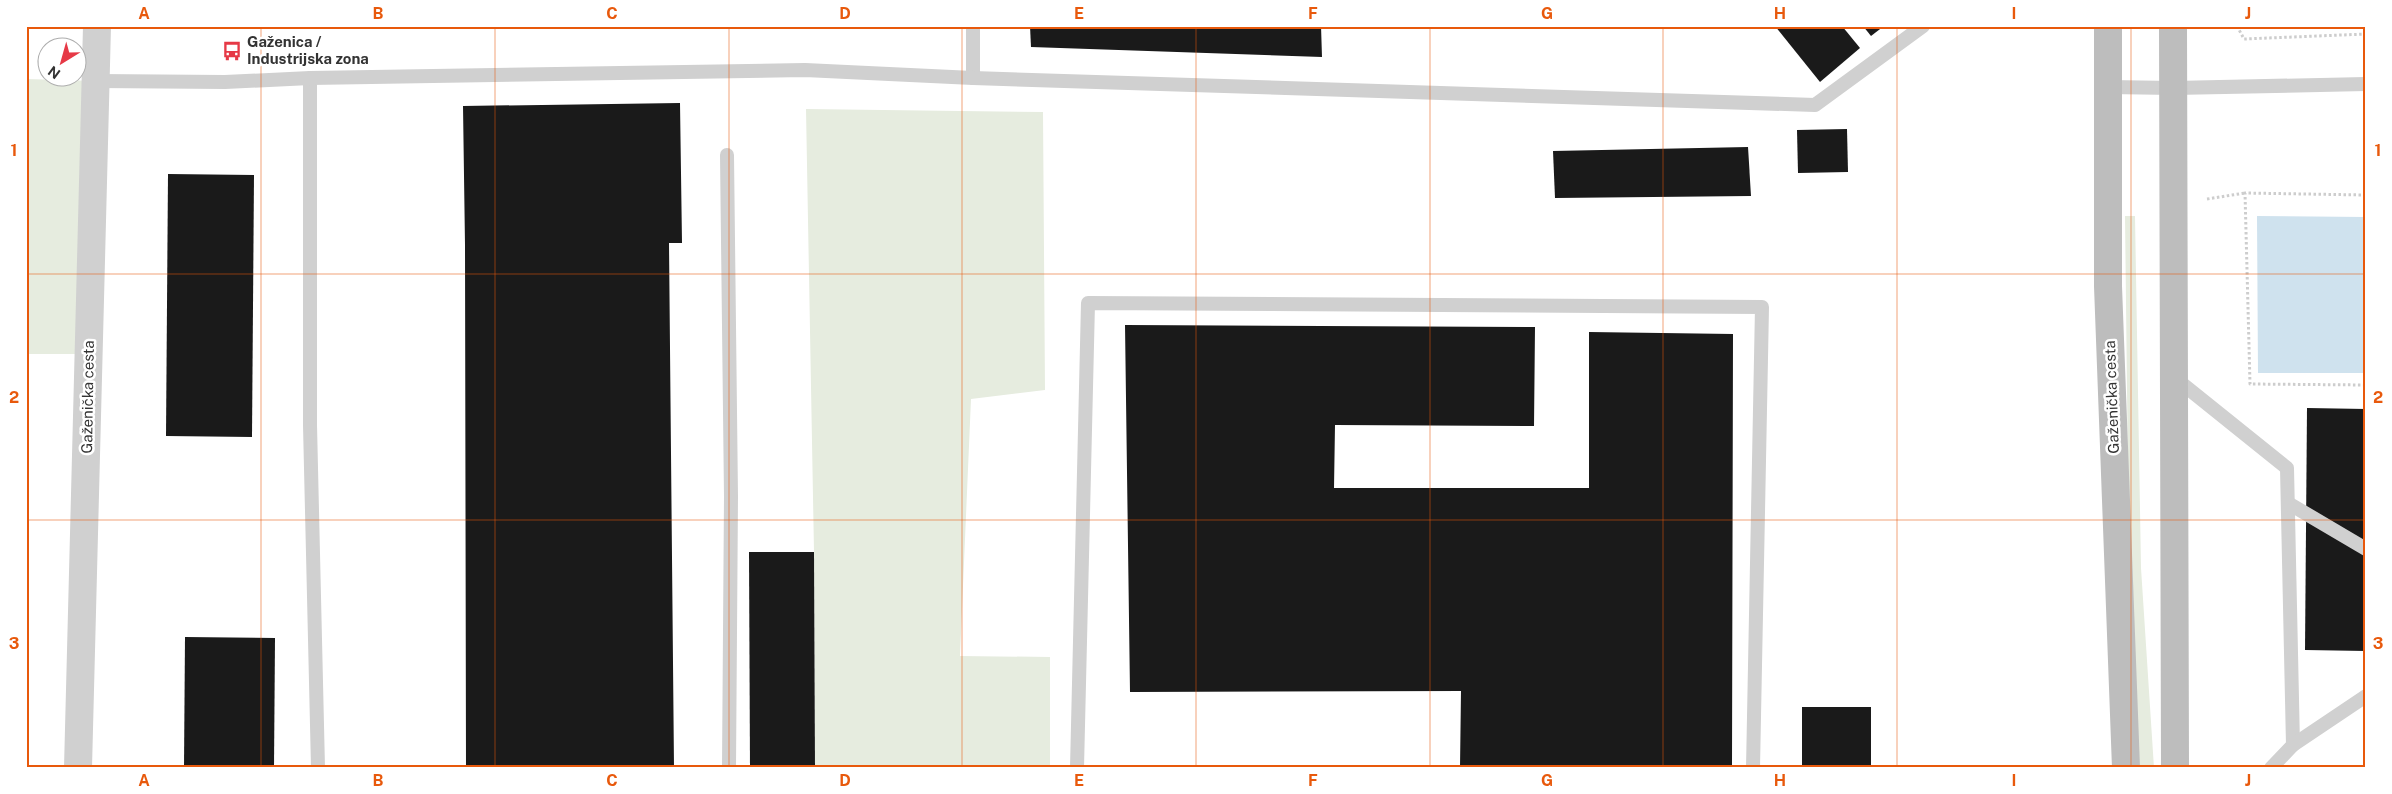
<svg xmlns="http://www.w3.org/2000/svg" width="2392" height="794" viewBox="0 0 2392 794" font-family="'Public Sans',sans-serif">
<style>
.green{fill:#e6ecdf}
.water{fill:#cfe2ee}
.building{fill:#1a1a1a}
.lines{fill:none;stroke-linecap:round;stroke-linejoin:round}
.path{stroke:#cdcdcd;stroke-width:3;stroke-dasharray:2.5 2.5;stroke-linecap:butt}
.lane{stroke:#d0d0d0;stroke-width:14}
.street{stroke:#d0d0d0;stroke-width:28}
.secondary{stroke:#bdbdbd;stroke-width:28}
.grid{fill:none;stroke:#e8590c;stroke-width:1;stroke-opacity:0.55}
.labels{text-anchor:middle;stroke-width:5;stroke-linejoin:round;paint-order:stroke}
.poi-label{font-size:15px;font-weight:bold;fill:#333;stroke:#fff;text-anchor:start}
.street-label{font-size:15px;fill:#333;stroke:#fff}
.neatline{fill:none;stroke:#e8590c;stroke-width:2}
.grid-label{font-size:16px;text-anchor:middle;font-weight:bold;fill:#e8590c}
</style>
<rect width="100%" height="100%" fill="#fff"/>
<g class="green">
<polygon points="26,79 96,81 89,354 26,354"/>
<polygon points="806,109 1043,112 1045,390 971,399 960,656 1050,657 1050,768 815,768 814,552"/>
<polygon points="2125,216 2135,216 2141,568 2154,768 2139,768 2129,562"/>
</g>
<polygon class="water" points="2257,216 2366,217 2366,373 2258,373"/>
<g class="building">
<polygon points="1030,26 1321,26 1322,57 1031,47"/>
<polygon points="1775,26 1842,26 1860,48 1820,82"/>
<polygon points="1863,26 1884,26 1871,36"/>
<polygon points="680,103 682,243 669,243 674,768 466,768 465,245 463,106"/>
<polygon points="1847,129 1848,172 1798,173 1797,130"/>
<polygon points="1748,147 1751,196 1555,198 1553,151"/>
<polygon points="168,174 254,175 252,437 166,436"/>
<polygon points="1125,325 1535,327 1534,426 1335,425 1334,488 1589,488 1589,332 1733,334 1732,768 1460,768 1461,691 1130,692"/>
<polygon points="2307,408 2366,409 2366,651 2305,650"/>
<polygon points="749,552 814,552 815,768 750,768"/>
<polygon points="185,637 275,638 274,768 184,768"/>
<rect x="1802" y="707" width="69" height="61"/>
</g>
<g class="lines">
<g class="path">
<polyline points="2237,26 2244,39 2366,34"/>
<polyline points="2366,195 2245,193 2250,384 2366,385"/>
<polyline points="2207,199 2245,193"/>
</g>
<g class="lane">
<polyline points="310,78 310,425 318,768"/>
<polyline points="973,78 973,26"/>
<polyline points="96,81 225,82 310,78 805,70 973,78 1815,105 1923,26"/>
<polyline points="2108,87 2174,88 2366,84"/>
<polyline points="727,155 731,496 729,768"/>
<polyline points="2175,378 2287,468 2293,745 2271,768"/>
<polyline points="2288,503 2366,549"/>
<polyline points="2293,745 2366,696"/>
<polyline points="1077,768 1088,303 1762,307 1753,768"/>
</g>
<polyline class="street" points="78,768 97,26"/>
<g class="secondary">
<polyline points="2108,26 2108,286 2126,768"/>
<polyline points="2173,26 2175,768"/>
</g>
</g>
<path class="grid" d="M261,26v742M495,26v742M729,26v742M962,26v742M1196,26v742M1430,26v742M1663,26v742M1897,26v742M2131,26v742M26,274h2340M26,520h2340"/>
<defs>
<symbol id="bus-bare" viewBox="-9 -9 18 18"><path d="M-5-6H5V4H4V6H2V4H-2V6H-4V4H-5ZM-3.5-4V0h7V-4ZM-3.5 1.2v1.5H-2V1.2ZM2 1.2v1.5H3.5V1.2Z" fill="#e63946" stroke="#fff" stroke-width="2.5" paint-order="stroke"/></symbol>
</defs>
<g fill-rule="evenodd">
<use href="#bus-bare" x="218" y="37" width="28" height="28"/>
</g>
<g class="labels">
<g class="poi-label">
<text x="247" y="47">Gaženica /<tspan x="247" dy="17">Industrijska zona</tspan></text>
</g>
<g class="street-label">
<text transform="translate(88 397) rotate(-89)" y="5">Gaženička cesta</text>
<text transform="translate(2112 397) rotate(-92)" y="5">Gaženička cesta</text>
</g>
</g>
<rect width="2392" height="794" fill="none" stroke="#ffffff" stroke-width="55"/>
<g transform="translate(62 62) rotate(217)"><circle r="24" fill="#ffffff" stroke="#adadad"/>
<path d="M0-4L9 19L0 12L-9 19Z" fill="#e63946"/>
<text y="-8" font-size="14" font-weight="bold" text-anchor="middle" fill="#333333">N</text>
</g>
<rect x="28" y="28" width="2336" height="738" class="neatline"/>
<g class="grid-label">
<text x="144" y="19">A</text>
<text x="378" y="19">B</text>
<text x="612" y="19">C</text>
<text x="845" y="19">D</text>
<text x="1079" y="19">E</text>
<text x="1313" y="19">F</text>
<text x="1547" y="19">G</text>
<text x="1780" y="19">H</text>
<text x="2014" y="19">I</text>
<text x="2248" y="19">J</text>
<text x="14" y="156">1</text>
<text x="2378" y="156">1</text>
<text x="14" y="403">2</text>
<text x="2378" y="403">2</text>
<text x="14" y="649">3</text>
<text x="2378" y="649">3</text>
<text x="144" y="786">A</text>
<text x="378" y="786">B</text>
<text x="612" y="786">C</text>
<text x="845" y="786">D</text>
<text x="1079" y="786">E</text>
<text x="1313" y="786">F</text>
<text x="1547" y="786">G</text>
<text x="1780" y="786">H</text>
<text x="2014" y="786">I</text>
<text x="2248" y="786">J</text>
</g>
</svg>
